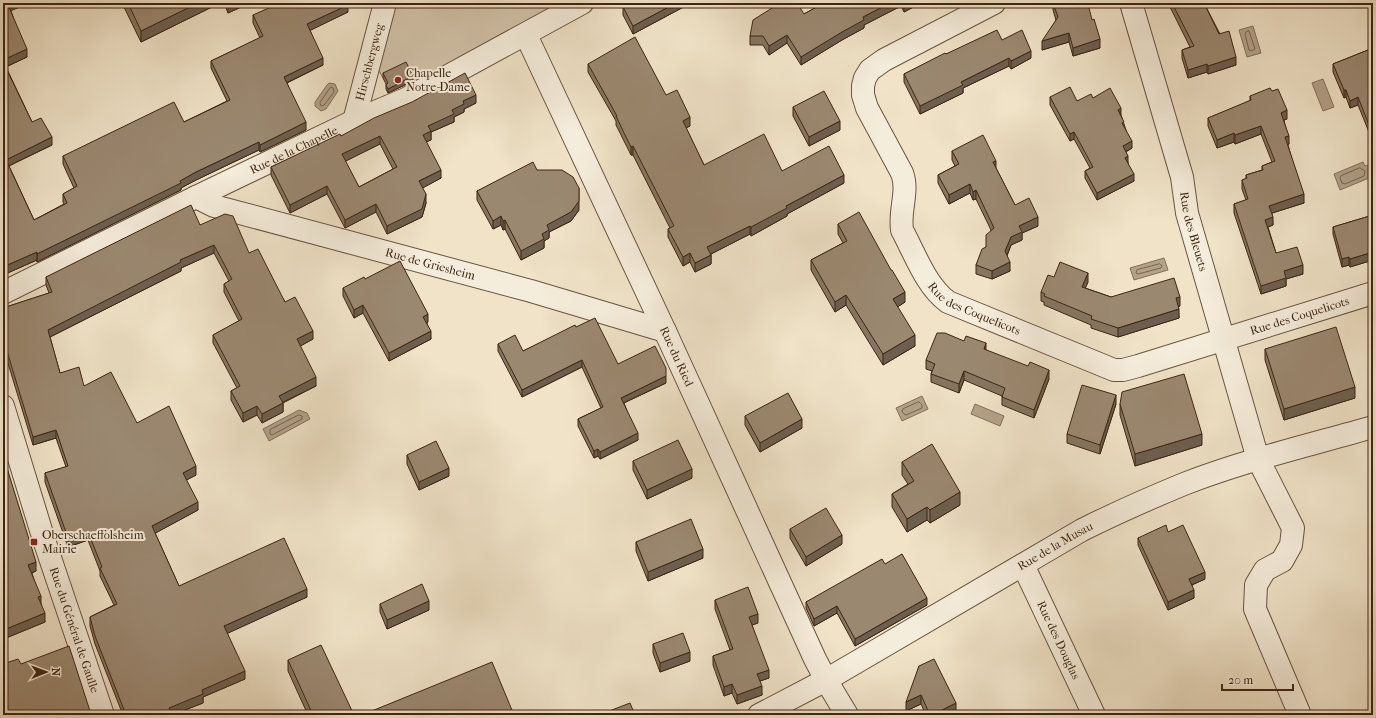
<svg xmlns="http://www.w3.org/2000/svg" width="1376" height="718" viewBox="0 0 1376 718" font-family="'IM FELL French Canon',serif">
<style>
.green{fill:#d2c3a9;stroke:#88745e}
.water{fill:#b3a28a;stroke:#84705a}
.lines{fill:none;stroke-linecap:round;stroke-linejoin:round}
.shore{stroke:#78644e;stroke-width:1}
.minor-casing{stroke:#6a5440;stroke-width:24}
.minor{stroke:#f5eddb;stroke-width:22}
.wall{fill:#857561;stroke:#3e2513;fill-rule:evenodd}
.shaded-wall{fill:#6c5f4f;stroke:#3e2513}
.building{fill:#9b8871;stroke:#3e2513;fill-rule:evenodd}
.poi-dot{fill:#8f2418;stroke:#f5eddb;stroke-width:1.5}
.labels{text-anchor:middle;stroke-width:4;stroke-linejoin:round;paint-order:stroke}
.street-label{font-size:12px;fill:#3e2513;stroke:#f5eddb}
.poi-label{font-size:12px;fill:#3e2513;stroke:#f5eddb;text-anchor:start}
</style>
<rect width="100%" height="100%" fill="#f0e3c8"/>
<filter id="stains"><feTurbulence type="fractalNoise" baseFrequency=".005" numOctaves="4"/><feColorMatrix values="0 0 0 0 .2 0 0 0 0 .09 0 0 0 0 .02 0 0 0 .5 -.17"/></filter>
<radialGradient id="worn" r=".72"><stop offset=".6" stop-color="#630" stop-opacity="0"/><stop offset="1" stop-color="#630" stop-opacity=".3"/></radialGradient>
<polygon class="green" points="395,3 561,3 414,83 406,66 383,78 378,69"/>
<g class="water">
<polygon points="1253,26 1261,53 1247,57 1239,30"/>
<polygon points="1323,79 1334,107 1323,111 1312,83"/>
<polygon points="329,83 335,84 338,91 326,109 321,111 315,106 315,102 327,85"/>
<polygon points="1363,162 1365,166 1370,165 1373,172 1368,174 1369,178 1340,190 1334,174"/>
<polygon points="1164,258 1168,270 1134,280 1130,268"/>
<polygon points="922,396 928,409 902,421 896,408"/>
<polygon points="975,404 1004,416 1000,426 971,414"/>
<polygon points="299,410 307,413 310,419 269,441 263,429"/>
</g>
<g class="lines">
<g class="shore">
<polygon points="1249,31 1255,49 1251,51 1249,50 1245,34 1246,32"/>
<polygon points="331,87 333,88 334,92 324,105 321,106 320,103"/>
<polygon points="1360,168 1365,171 1364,176 1345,184 1342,183 1340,178 1341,176"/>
<polygon points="1160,264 1162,266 1161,268 1138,274 1136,273 1137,270"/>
<polygon points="919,402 922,405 922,408 906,415 904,414 902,411 903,409"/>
<polygon points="299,415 302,416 302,419 272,435 270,434 270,430"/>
</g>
<defs>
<g id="minor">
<path id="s1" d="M994,3l-110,57 -14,10 -5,8 -2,8v9l4,13 35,65c7,18 -3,37 0,57 13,24 24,56 46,72l166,68h9l15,-4 235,-73"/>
<path id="s2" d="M1131,3l51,174 5,36 71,246 35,69 -2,17 -9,16 -17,9 -9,15 -1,24 45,106"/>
<path id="s3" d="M526,35l139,296 150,328 11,21 21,35"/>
<path id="s4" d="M354,121l31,-118"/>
<path id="s5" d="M196,197l18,9 317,85 134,40"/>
<path id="s6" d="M3,293l193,-96 158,-76 52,-22 176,-96"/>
<path id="s7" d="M3,406l41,134 59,175"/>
<path id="s8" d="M1023,565l71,150"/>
<path id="s9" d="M759,715l67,-35 256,-150c34,-17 68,-32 102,-46 62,-24 126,-39 189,-57"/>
</g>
</defs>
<use href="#minor" class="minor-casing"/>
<use href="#minor" class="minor"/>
</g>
<g class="wall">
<polygon points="3,3 11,11 27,57 6,67 32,122 52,145 9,166 34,220 64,204 63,202 63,194 74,188 63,164 63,156 184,122 227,101 211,68 211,61 260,38 253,23 253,15 348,12 310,30 323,65 287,83 306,130 260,152 259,150 196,180 181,188 181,190 37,262 37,260 3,275"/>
<polygon points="122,3 220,3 141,42"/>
<polygon points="224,3 250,3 228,13"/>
<polygon points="630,3 691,3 633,34 623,15 623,7"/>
<polygon points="824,3 921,3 904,12 901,6 864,25 864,28 842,40 801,65 787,43 769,55 763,45 750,45 750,36 804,14"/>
<polygon points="1053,3 1083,3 1100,48 1073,56 1069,42 1042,50 1056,20 1053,10"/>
<polygon points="1168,3 1204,3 1236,65 1208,74 1207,72 1188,78 1182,58 1182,50 1190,47"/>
<polygon points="1002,40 1031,58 1011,69 1009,66 963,88 963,93 920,114 904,82 904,74 946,54"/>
<polygon points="1373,48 1373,142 1358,105 1350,108 1346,97 1344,98 1333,72 1333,64"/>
<polygon points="588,64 666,95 690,126 686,128 704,165 782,171 844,183 787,214 787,216 751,236 750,234 711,254 711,264 695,272 690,262 683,266 668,237 668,229 670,228 633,155 631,155 616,125 616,121 588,72"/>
<polygon points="383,73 413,81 388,93 386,89 386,84 383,78"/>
<polygon points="1250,96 1287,119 1284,120 1289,144 1288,145 1304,203 1272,213 1273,225 1268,227 1276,253 1303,274 1286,279 1286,286 1261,294 1234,213 1234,204 1246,200 1242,189 1242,180 1246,179 1246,175 1262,170 1262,166 1272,162 1261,134 1235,144 1234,142 1217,148 1208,126 1208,118 1250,101"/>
<polygon points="1050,97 1077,101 1093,98 1121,115 1132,148 1126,152 1128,163 1134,181 1097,200 1085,178 1085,171 1090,168 1074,139 1070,141 1050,105"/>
<path d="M476,103l-12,6v3l-10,5v5l-23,10v8l-5,2 15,36 -19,10 4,15 -4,14 -35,17 -11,-22 -31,16 -18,-34 -37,19 -19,-38v-8l70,-31zM380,144l13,25 -34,18 -14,-26z"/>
<polygon points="793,107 840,130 809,146 793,116"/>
<polygon points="952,151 996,168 1015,205 1038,226 1022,233 1022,240 1011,245 1007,256 1010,271 992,279 976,274 976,265 986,247 991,230 976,199 973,200 970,193 949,204 938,183 938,175 955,166 952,160"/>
<polygon points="537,170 579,210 571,221 549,232 549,238 544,241 544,248 521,260 505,229 503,230 501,225 493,229 477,200 477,191"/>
<polygon points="1373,215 1373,260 1350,267 1349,265 1342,267 1333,234 1333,227"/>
<polygon points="838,224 905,302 897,307 915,346 883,365 846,305 835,312 811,270 811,260 843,243 838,234"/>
<polygon points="200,225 249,253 313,339 300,346 316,386 283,403 283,412 262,423 257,415 243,422 231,400 231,391 237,388 213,343 213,335 239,321 224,292 224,284 229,281 214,253 181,268 181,271 50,337 60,373 84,386 137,423 196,475 186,480 198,510 155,533 179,586 307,597 227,633 245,679 203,697 203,703 172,715 123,715 95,644 90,626 90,617 114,605 100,576 100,571 88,540 68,547 45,482 45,473 66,467 56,438 33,445 3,347 3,308 49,293 46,285 46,277"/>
<polygon points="1088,282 1085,288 1111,297 1180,306 1178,306 1179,318 1118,337 1091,328 1091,325 1044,305 1044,302 1041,301 1041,292"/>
<polygon points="343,288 428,322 427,323 431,339 389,361 363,313 354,318 343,296"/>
<polygon points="576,327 618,364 666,383 624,403 638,440 600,459 598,456 594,458 578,426 578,419 601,408 582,367 522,397 498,351 498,344 523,351"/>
<polygon points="964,341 1049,379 1034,418 1002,405 1002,396 964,380 959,393 931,382 931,374 932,371 926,369 926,360"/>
<polygon points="1265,349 1355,398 1284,420 1265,360"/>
<polygon points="1116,404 1100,454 1067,443 1067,434"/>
<polygon points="1120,404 1202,445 1135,466 1120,415"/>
<polygon points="745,416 802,428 760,452 745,425"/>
<polygon points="3,455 36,571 32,573 41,604 45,622 6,638 3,632"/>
<polygon points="407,455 449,476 419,490 407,464"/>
<polygon points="633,461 692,478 647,499 633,470"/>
<polygon points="902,462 960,505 930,523 927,520 907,532 892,507 892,494 908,484 902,475"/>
<polygon points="790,529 842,544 806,566 790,538"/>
<polygon points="1168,532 1205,579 1192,585 1194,598 1168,610 1138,545 1138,538"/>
<polygon points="636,542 703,558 648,581 636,551"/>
<polygon points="885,564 927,605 855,646 837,613 814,626 806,608 806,602"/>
<polygon points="715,600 758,623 752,625 769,678 760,681 762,695 737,704 732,693 724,696 713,665 713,656 730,650 715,609"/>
<polygon points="380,604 429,610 387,629 380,612"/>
<polygon points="653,644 690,661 660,672 653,653"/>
<polygon points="288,660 354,715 308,715 288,671"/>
<polygon points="919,666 956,712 950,715 926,715 921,704 906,711"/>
</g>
<g class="shaded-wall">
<polygon points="12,3 29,3 8,12 8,5"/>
<polygon points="198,3 220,3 141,42 141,31"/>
<polygon points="228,3 250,3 228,13"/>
<polygon points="676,3 691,3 633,34 633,26"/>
<polygon points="890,3 901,3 901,6 864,25 864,28 842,40 801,65 801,57 863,17"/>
<polygon points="904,3 921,3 904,12"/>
<polygon points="348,5 348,12 307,32 307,24"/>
<polygon points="1069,33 1069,42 1042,50 1042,41"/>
<polygon points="787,35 787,43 769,55 769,46"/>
<polygon points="1100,39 1100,48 1073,56 1073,48"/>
<polygon points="27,49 27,57 3,68 3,60"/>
<polygon points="1031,51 1031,58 1011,69 1011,61"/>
<polygon points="1236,57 1236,65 1208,74 1208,66"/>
<polygon points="323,58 323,65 284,84 284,77"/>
<polygon points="1009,58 1009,66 963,88 963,93 920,114 920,106 961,82"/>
<polygon points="1207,64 1207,72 1188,78 1188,70"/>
<polygon points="413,76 413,81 388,93 388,89"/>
<polygon points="1344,90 1346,90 1346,97 1344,98"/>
<polygon points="476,95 476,103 464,109 464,112 454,117 454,122 431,132 431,140 423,143 423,135 428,126 452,110 463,101"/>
<polygon points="1358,97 1358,105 1350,108 1350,101"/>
<polygon points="1121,108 1121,115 1118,110"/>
<polygon points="1287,110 1287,119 1281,121 1281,113"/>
<polygon points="690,117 690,126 683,129 683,121"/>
<polygon points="840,121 840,130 809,146 809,137"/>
<polygon points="306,122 306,130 260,152 260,145"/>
<polygon points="1261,126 1261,134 1235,144 1235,135"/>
<polygon points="1074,132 1074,139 1070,141 1070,134"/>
<polygon points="1234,133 1234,142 1217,148 1217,140"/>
<polygon points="380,136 380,144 342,163 342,154"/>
<polygon points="1289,136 1289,144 1285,146 1285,137"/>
<polygon points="52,137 52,145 6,167 6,160"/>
<polygon points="1132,141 1132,148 1123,153 1123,146"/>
<polygon points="259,142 259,150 196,180 181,188 181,190 37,262 37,254 196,172"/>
<polygon points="633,146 633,155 631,155 631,147"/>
<polygon points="1128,156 1128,164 1125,158"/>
<polygon points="996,161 996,169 993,162"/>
<polygon points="441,170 441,178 419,190 419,181"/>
<polygon points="1134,174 1134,181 1097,200 1097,193"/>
<polygon points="844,175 844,183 787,214 787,216 751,236 751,227 786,206"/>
<polygon points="970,184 970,193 949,204 949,195"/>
<polygon points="327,186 327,194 290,213 290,205"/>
<polygon points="579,188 579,210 571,221 549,232 549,238 544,241 544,248 521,260 521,251 547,225"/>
<polygon points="976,190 976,199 973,200 973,192"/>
<polygon points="426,194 426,203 422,217 387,234 387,226"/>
<polygon points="1304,194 1304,203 1269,214 1269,206"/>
<polygon points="376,204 376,212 345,228 345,220"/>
<polygon points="501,216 501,225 493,229 493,221"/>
<polygon points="1038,217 1038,226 1022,233 1022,240 1011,245 1005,260 1005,251 1011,237 1019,226"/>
<polygon points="1273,217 1273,225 1265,228 1265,220"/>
<polygon points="505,220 505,229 503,230 503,221"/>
<polygon points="750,226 750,234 707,256 707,247"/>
<polygon points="214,245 214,253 181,268 181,271 48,338 48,330 180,260"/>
<polygon points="37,252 37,260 3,275 3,267"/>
<polygon points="1373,252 1373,260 1350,267 1350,259"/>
<polygon points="690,253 690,262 683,266 683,257"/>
<polygon points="711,255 711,264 695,272 695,263"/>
<polygon points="1349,257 1349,265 1342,267 1342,259"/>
<polygon points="1010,262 1010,271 992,279 992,271"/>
<polygon points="1303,265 1303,274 1286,279 1286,286 1261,294 1261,286 1284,271"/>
<polygon points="1088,273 1088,282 1082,296 1082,287"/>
<polygon points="905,292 905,302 893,310 893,299"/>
<polygon points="846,295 846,305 835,312 835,302"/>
<polygon points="1180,297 1180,306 1176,307 1176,298"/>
<polygon points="363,305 363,313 354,318 354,310"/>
<polygon points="1179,309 1179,318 1118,337 1118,328"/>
<polygon points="428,314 428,322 423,325 423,317"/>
<polygon points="313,331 313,339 297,348 297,339"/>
<polygon points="431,331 431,339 389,361 389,353"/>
<polygon points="915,335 915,346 883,365 883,354"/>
<polygon points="986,343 986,352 984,349"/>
<polygon points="582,360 582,367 522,397 522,390"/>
<polygon points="1049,370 1049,379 1034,418 1034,410"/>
<polygon points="964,371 964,380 959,393 959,384"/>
<polygon points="666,376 666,383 621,404 621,398"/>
<polygon points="316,377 316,386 279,404 279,396"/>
<polygon points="1355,387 1355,398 1284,420 1284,409"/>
<polygon points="1116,395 1116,404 1100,454 1100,445"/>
<polygon points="283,403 283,412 262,423 262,414"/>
<polygon points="257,406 257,415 243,422 243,413"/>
<polygon points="802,419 802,428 760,452 760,443"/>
<polygon points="56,430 56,438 33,445 33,437"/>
<polygon points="638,433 638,440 600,459 600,452"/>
<polygon points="1202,434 1202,445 1135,466 1135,454"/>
<polygon points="598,449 598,456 594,458 594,451"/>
<polygon points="196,466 196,475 183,482 183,473"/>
<polygon points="449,468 449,476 419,490 419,482"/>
<polygon points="692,469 692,478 647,499 647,490"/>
<polygon points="960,492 960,505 930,523 930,510"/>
<polygon points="198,502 198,510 152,535 152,526"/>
<polygon points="927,507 927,520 907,532 907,519"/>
<polygon points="88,532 88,540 68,547 68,538"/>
<polygon points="842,535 842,544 806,566 806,557"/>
<polygon points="703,549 703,558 648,581 648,572"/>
<polygon points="36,562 36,571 28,574 28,565"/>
<polygon points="1205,572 1205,579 1189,586 1189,579"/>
<polygon points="307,589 307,597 224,635 224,626"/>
<polygon points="1194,590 1194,598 1168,610 1168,602"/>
<polygon points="41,596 41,606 38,597"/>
<polygon points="927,598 927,605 855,646 855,639"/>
<polygon points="429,601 429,610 387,629 387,620"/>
<polygon points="837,606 837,613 814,626 814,619"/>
<polygon points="45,613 45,622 6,638 6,629"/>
<polygon points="758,614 758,623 749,626 749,617"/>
<polygon points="690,652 690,661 660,672 660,663"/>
<polygon points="769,670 769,678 757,682 757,674"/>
<polygon points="245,671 245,679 203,697 203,703 172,715 157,715 169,708 202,690"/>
<polygon points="732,684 732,693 724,696 724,687"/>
<polygon points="762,686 762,695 737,704 737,695"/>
<polygon points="921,695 921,704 906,711 906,702"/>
<polygon points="956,703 956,712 950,715 932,715"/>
<polygon points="90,711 90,715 80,715"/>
</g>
<g class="building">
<polygon points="3,3 12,3 8,5 27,49 3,60"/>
<polygon points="128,3 198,3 141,31"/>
<polygon points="280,3 347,3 348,5 307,24 323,58 284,77 306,122 260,145 259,142 196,172 180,181 181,183 37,254 37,252 3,267 3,62 32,122 41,118 52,137 6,160 34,220 67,203 63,194 77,186 63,156 174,102 184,122 230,100 211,61 263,36 253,15"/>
<polygon points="630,3 676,3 633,26 623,7"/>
<polygon points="780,3 797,3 804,14 824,3 890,3 863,17 864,20 842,32 801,57 787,35 769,46 763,36 750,36 753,20"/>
<polygon points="1053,3 1083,3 1084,5 1088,4 1092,20 1094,19 1100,39 1073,48 1069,33 1042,41 1058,17"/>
<polygon points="1172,3 1204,3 1219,34 1229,31 1236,57 1208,66 1207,64 1188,70 1182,50 1194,46"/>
<polygon points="997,30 1002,40 1022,30 1031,51 1011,61 1009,58 961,82 963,85 920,106 904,74 945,53 946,54"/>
<polygon points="635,37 666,95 677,90 690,117 683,121 704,165 764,134 782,171 829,146 844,175 786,206 787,208 751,227 750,226 707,247 711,255 695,263 690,253 683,257 668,229 674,226 633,146 631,147 624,133 616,116 617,116 588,64"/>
<polygon points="1373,48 1373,135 1358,97 1350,101 1346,90 1344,90 1333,64"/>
<polygon points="406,62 413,76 388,89 386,85 388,83 383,73"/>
<path d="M465,73l11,22 -13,6 1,3 -12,6 2,4 -26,12 3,5 -8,4 18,35 -22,11 7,13 -4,15 -35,17 -11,-22 -31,16 -18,-34 -37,19 -19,-38 69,-33 1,2 33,-18 38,-16zM380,136l17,31 -38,20 -17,-33z"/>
<polygon points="1070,87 1077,101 1091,94 1093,98 1110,88 1121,108 1118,110 1124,122 1122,123 1132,141 1123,146 1128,156 1125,158 1134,174 1097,193 1085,171 1093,167 1074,132 1070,134 1050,97"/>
<polygon points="1270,88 1272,91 1278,89 1287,110 1281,113 1289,136 1285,137 1304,194 1269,206 1273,217 1265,220 1276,253 1297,247 1303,265 1284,271 1286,278 1261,286 1234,204 1248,199 1242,180 1247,178 1246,175 1263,170 1262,166 1275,161 1261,126 1235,135 1234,133 1217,140 1208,118 1251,100 1250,96"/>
<polygon points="824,91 840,121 809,137 793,107"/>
<polygon points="983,135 996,161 993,162 1015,205 1029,198 1038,217 1019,226 1022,232 1011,237 1005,251 1010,262 992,271 976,265 982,249 986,247 986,235 994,228 976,190 973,192 970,184 949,195 938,175 959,164 952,151"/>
<polygon points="533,162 537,170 562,170 573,177 579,188 579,201 571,212 547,225 549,230 542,234 544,239 521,251 505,220 503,221 501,216 493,221 477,191"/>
<polygon points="191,205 200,225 225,214 233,216 249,253 258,249 285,302 295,297 313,331 297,339 316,377 279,396 283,403 262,414 257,406 243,413 231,391 240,386 213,335 242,319 224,284 232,279 214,245 180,260 181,262 48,330 60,373 79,367 84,386 111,372 137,423 169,406 196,466 183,473 198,502 152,526 179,586 284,538 307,589 224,626 245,671 202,690 203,694 169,708 170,710 157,715 126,715 95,636 90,617 117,604 100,568 102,567 88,532 68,538 45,473 68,466 56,430 33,437 3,338 3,308 52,292 46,277"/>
<polygon points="859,212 891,270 892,270 905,292 893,299 915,335 883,354 846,295 835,302 811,260 847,241 838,224"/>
<polygon points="1373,215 1373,252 1350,259 1349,257 1342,259 1333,227"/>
<polygon points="400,261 428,314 423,317 431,331 389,353 363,305 354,310 343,288 364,277 365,279"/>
<polygon points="1060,262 1088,273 1082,287 1111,297 1174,278 1180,297 1176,298 1179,309 1118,328 1091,319 1092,316 1044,296 1045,294 1041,292 1048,275 1054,277"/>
<polygon points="595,318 618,364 655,346 666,368 666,376 621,398 638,433 600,452 598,449 594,451 578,419 603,407 582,360 522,390 498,344 515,335 523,351 575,325 576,327"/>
<polygon points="1336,327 1355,387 1284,409 1265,349"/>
<polygon points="937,333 945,333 964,341 966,336 986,343 984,349 1028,366 1030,362 1049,370 1034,410 1002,397 1005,388 964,371 959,384 931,374 935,364 926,360"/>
<polygon points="1184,374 1202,434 1135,454 1120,404 1122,392"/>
<polygon points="1082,385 1116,395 1100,445 1067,434"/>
<polygon points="788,393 802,419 760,443 745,416"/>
<polygon points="678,440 692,469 647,490 633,461"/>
<polygon points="436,441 449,468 419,482 407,455"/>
<polygon points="932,444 960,492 930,510 927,507 907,519 892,494 914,481 902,462"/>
<polygon points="3,455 36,562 28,565 41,596 38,597 45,613 6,629 3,623"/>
<polygon points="826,508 842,535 806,557 790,529"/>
<polygon points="691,519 703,549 648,572 636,542"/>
<polygon points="1166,525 1168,532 1183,525 1205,572 1189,579 1194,590 1168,602 1138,538"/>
<polygon points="902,554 927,598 855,639 837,606 814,619 806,602 882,559 885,564"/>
<polygon points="422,584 429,601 387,620 380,604"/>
<polygon points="748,587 758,614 749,617 769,670 757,674 762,686 737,695 732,684 724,687 713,656 733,649 715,600"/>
<polygon points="683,633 690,652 660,663 653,644"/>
<polygon points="321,645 354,715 313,715 288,660"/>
<polygon points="69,646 90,711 80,715 6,715 6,714 3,714 3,664 18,659 21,664"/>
<polygon points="934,659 956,703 932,715 930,715 921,695 906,702 919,666"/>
<polygon points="492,662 514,715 362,715"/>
<polygon points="630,703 635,715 599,715"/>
</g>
<g class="poi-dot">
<circle cx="398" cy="80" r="4"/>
<rect x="30" y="538" width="8" height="8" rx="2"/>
</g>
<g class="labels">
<g class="street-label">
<text dy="4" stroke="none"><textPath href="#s4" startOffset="61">Hirschbergweg</textPath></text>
<text dy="4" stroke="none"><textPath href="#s6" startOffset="324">Rue de la Chapelle</textPath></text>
<text dy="4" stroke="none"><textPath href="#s2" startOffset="237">Rue des Bleuets</textPath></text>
<text dy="4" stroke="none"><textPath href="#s5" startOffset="244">Rue de Griesheim</textPath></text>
<text dy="4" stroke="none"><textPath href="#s1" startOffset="425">Rue des Coquelicots</textPath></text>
<text dy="4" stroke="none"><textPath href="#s1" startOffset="772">Rue des Coquelicots</textPath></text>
<text dy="4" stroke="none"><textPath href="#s3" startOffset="355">Rue du Ried</textPath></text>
<text dy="4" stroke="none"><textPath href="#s9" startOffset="341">Rue de la Musau</textPath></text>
<text dy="4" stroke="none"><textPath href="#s7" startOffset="235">Rue du Général de Gaulle</textPath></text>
<text dy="4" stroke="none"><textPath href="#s8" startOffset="83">Rue des Douglas</textPath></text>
</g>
<g class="poi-label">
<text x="406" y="77">Chapelle<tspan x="406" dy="14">Notre-Dame</tspan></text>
<text x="42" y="539">Oberschaeffolsheim<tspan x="42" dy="14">Mairie</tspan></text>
</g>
</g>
<rect width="1376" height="718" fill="none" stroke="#f0e3c8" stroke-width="16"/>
<rect x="4" y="4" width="1368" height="710" fill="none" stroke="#3e2513" stroke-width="2"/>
<rect x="8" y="8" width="1360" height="702" fill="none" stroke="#3e2513"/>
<g transform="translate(46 672) rotate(89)" stroke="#f5eddb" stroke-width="3" paint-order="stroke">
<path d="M0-3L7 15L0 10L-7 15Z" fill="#3e2513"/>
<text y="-6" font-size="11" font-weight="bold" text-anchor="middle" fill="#3e2513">N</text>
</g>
<path d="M1222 684v6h71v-6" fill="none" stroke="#3e2513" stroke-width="2"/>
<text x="1228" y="684" font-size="12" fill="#3e2513" stroke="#f5eddb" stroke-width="3" paint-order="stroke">20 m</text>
<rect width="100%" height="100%" filter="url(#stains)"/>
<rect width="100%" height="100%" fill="url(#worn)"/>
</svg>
